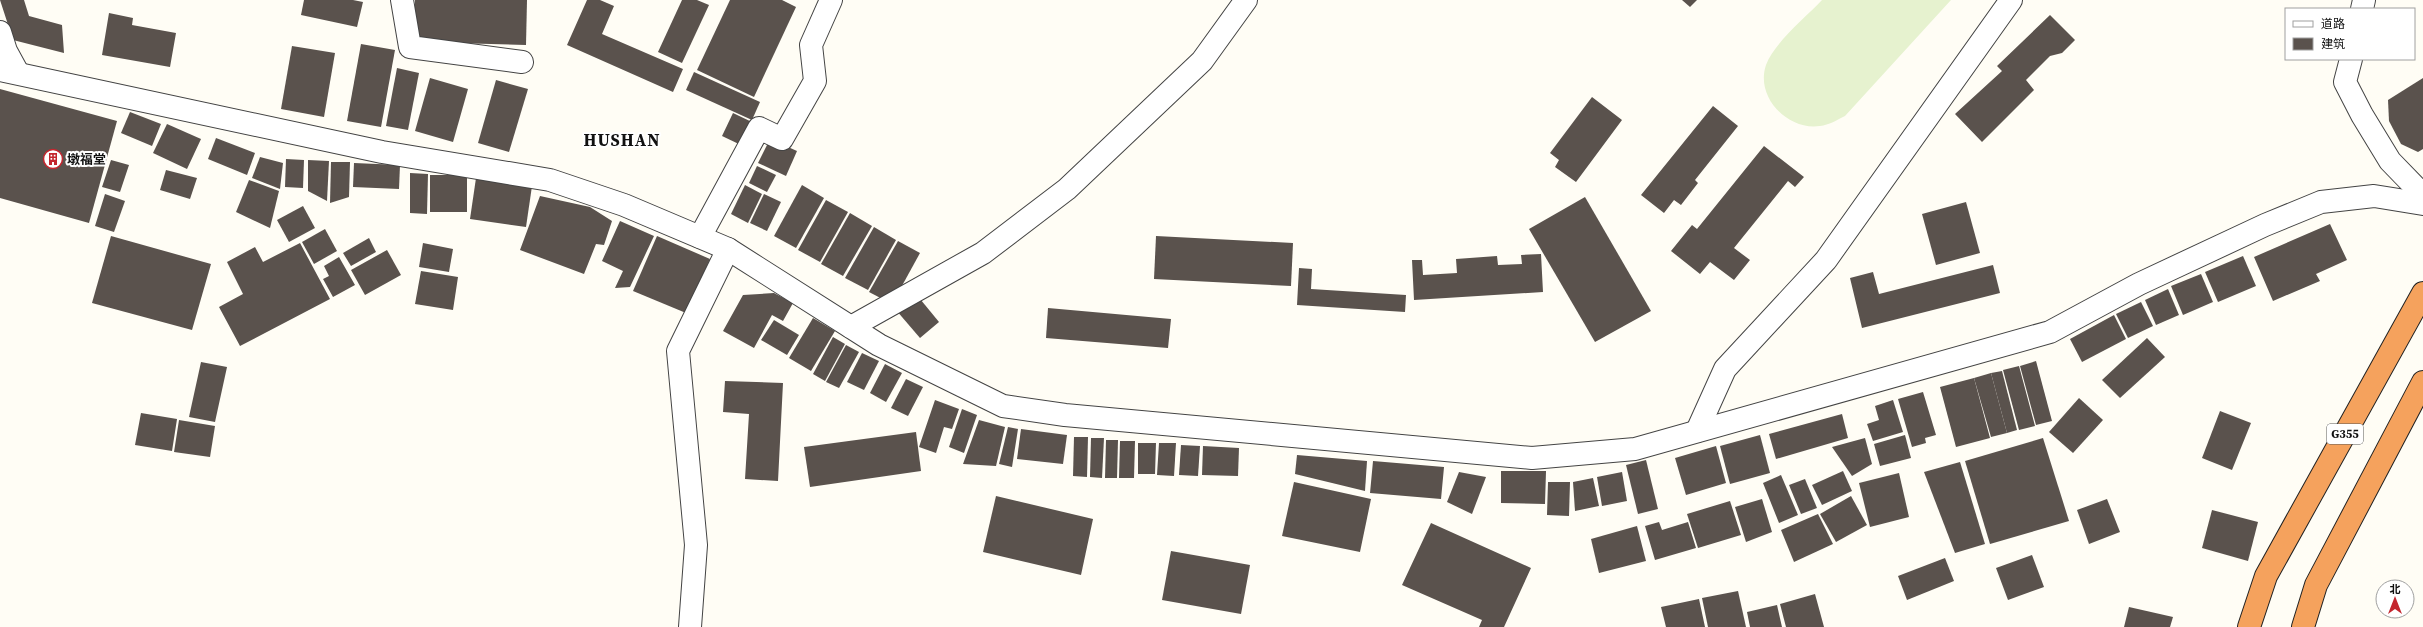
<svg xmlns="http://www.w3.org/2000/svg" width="2423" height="627" viewBox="0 0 2423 627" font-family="'Source Serif 4','Noto Sans SC',serif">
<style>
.pitch{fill:#e6f2cf}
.building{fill:#5a524d}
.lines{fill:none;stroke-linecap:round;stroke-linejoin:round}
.minor-casing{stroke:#444;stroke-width:24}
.highway-casing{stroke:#222;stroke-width:24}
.minor{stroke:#fff;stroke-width:22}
.highway{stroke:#f5a25d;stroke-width:22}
.labels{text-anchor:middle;stroke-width:4;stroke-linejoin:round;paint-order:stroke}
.shield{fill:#fff;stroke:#585858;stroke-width:1}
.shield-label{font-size:12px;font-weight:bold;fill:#111}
.poi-label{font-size:13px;font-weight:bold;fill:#111;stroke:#fff;text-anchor:start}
.district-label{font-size:17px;font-weight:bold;letter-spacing:1px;fill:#111;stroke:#fff}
</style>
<rect width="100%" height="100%" fill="#fffdf5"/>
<path class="pitch" d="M1822,0h129l-106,116c-8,4 -16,9 -25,10 -32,5 -65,-29 -54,-61 8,-22 39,-47 56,-65z"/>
<g class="building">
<polygon points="0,0 24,0 29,16 62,25 64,53 13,40"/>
<polygon points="304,0 353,0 363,2 357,27 301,15"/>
<polygon points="415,0 527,0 526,45 414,42"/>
<polygon points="587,0 600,0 614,6 602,34 683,69 673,92 567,45"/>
<polygon points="682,0 697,0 709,5 682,63 658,52"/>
<polygon points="730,0 782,0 796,7 754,97 697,70"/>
<polygon points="1682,0 1697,0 1690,7"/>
<polygon points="109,13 133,18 132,25 176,33 170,67 102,55"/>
<polygon points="2050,15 2075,40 2062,53 2050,56 2026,80 2034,90 1982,142 1955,114 2002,71 1997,66"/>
<polygon points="361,44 395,50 381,127 347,121"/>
<polygon points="292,46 335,53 324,117 281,109"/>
<polygon points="397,68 419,73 408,130 386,126"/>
<polygon points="694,72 760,102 752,120 686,90"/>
<polygon points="430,78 468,89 453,142 415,131"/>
<polygon points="2423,78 2423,149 2418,152 2401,144 2389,121 2388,100"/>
<polygon points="496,80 528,89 509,152 478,143"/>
<polygon points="0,89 117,121 89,223 0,198"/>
<polygon points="1592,97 1622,120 1576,182 1555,167 1559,160 1550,153"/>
<polygon points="1713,106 1738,126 1695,180 1698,183 1681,205 1674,200 1664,213 1641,195"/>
<polygon points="130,112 161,124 152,146 121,133"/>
<polygon points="733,113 754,123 743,146 722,136"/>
<polygon points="167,124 201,139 187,169 153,153"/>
<polygon points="216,138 255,153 247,175 208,159"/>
<polygon points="770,139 797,151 786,176 758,163"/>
<polygon points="1764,146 1804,177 1795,187 1788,181 1734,248 1750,260 1734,280 1710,262 1700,274 1671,251 1692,225 1697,229"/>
<polygon points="260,157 283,163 280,189 252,178"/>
<polygon points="286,159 304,160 303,188 285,187"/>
<polygon points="111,160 129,165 120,192 102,187"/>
<polygon points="308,160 329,161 327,201 308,191"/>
<polygon points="331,162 350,162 349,197 330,203"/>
<polygon points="354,163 400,165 399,189 353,187"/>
<polygon points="757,166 776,175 767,192 749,183"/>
<polygon points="166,170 197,178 190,199 160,190"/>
<polygon points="410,173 428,174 427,214 410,213"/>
<rect x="430" y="175" width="37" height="37"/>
<polygon points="476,178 532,186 526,227 470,219"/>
<polygon points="249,180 279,191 270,228 236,212"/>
<polygon points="745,185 762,194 748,223 731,214"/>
<polygon points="802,185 824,198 796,248 774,236"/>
<polygon points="105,194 125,201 114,232 95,226"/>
<polygon points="764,194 781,202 767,231 750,223"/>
<polygon points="540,196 590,207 612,221 604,245 596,244 584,274 520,250"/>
<polygon points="1585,197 1651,311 1595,342 1529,229"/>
<polygon points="826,200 848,212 820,262 798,250"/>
<polygon points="1966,202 1980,253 1936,265 1922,214"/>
<polygon points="303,206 315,228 289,242 277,220"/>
<polygon points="850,213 872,226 843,276 821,264"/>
<polygon points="620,221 654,236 630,287 615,288 623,271 602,261"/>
<polygon points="2330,224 2347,260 2316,274 2320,281 2273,301 2254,257"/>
<polygon points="874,227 896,240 868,290 845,278"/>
<polygon points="325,229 337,251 314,264 302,242"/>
<polygon points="111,236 211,264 192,330 92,303"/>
<polygon points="657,236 710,259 686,313 633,291"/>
<polygon points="1156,236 1293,243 1291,286 1154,279"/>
<polygon points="369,238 376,252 351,266 343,253"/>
<polygon points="898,241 920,253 892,304 869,292"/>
<polygon points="300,243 330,299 240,346 219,307 243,294 227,262 255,247 263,262"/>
<polygon points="423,243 453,249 449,272 419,267"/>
<polygon points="387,250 401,275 365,295 351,270"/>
<polygon points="1541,254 1543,292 1414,300 1412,260 1422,260 1423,275 1457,273 1456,259 1497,256 1498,265 1522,264 1521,255"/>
<polygon points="2243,256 2256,286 2218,302 2205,272"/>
<polygon points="339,257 355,285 333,297 323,279 329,276 324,266"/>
<polygon points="1993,265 2000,293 1862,328 1850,278 1873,272 1879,294"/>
<polygon points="1299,268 1312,269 1311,289 1406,295 1405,312 1297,305"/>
<polygon points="421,271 458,277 453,310 415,304"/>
<polygon points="2201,274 2213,302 2183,315 2171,286"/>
<polygon points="2168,289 2179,315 2156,325 2145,300"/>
<polygon points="774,293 793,303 783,321 772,315 754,348 723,331 743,295"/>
<polygon points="916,294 939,322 920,338 896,310"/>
<polygon points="2141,302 2153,326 2128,338 2116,314"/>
<polygon points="1048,308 1171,319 1168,348 1046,338"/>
<polygon points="2114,315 2126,339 2082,362 2070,339"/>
<polygon points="813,318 835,331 811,371 789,358"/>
<polygon points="774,320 799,335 787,355 761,340"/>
<polygon points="833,337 845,344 825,381 813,374"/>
<polygon points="2147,338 2165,357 2120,398 2102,380"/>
<polygon points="846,345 859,352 839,388 826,382"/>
<polygon points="862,353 879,361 864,390 847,382"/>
<polygon points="2036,361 2052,421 2036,425 2020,366"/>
<polygon points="201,362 227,367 215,422 189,417"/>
<polygon points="885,364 902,373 886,402 870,393"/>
<polygon points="2019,366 2035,426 2019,430 2003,370"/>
<polygon points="2002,371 2017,430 2007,433 1991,373"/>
<polygon points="1991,373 2007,433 1991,437 1974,378"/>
<polygon points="1974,378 1990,438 1956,447 1940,387"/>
<polygon points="906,379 923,387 908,416 891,408"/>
<polygon points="725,381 783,383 778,481 745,479 749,414 723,412"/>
<polygon points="1923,392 1936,435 1925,438 1926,443 1912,447 1898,399"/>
<polygon points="2079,398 2103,420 2073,453 2049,432"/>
<polygon points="935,400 959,409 952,429 944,427 936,453 919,447"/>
<polygon points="1893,400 1903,432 1873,441 1867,424 1879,420 1875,406"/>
<polygon points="962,409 977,415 964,453 949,447"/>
<polygon points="2220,411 2251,423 2232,470 2202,458"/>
<polygon points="141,413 177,419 172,451 135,445"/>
<polygon points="1842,414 1848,438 1776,459 1769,434"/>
<polygon points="179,420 215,426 210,457 174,452"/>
<polygon points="979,420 1005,427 996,466 963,464"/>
<polygon points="1008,427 1018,429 1012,467 999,464"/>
<polygon points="1021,429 1067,435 1063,464 1017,459"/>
<polygon points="916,432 921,471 810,487 804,447"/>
<polygon points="1760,435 1770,473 1730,484 1720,446"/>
<polygon points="1905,435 1911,458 1880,466 1874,444"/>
<polygon points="1074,437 1088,437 1087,477 1073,476"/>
<polygon points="1091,438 1104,438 1102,478 1090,477"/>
<polygon points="1865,438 1872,464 1852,476 1832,447"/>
<polygon points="2043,438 2069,521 1990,544 1965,461"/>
<polygon points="1106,440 1118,440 1117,478 1105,478"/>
<polygon points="1120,441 1135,441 1134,478 1119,478"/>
<polygon points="1138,443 1156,443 1155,474 1138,474"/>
<polygon points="1159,443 1176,443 1174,476 1157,475"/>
<polygon points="1181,445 1200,446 1198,476 1179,475"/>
<polygon points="1203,446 1239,448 1238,476 1202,475"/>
<polygon points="1716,446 1726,483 1686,495 1675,458"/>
<polygon points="1297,455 1367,461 1365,491 1295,474"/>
<polygon points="1646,460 1658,509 1638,514 1626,465"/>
<polygon points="1373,461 1444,467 1441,499 1370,493"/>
<polygon points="1960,462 1985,544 1955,553 1924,472"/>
<polygon points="1501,471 1546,471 1545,504 1501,503"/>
<polygon points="1843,471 1852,491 1822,505 1812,485"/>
<polygon points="1459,472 1486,477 1472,514 1447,502"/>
<polygon points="1622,472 1627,501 1602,506 1597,477"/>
<polygon points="1899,473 1909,517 1870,527 1859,483"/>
<polygon points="1781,475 1798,515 1779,523 1763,483"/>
<polygon points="1593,478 1599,506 1575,511 1573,482"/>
<polygon points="1805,479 1817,508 1801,514 1789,485"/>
<polygon points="1294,482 1371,499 1360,552 1282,536"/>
<polygon points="1548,482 1570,482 1569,516 1547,515"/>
<polygon points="996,496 1093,519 1081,575 983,552"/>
<polygon points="1851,496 1867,525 1836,542 1820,514"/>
<polygon points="1762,499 1772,532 1746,542 1735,507"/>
<polygon points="2107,499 2120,532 2089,544 2077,510"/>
<polygon points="1730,501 1741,535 1698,548 1687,514"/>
<polygon points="2212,510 2258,522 2248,561 2202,548"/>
<polygon points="1818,514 1833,544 1794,562 1781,530"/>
<polygon points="1659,522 1662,530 1688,522 1696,548 1655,560 1645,526"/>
<polygon points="1431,523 1531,568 1504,627 1479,627 1482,620 1402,585"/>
<polygon points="1637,526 1646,561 1599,573 1591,539"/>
<polygon points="1171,551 1250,565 1241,614 1162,600"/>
<polygon points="2032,555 2044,587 2008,600 1996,568"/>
<polygon points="1945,558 1954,581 1907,600 1898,576"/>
<polygon points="1738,591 1746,627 1708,627 1702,598"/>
<polygon points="1815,594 1824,627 1786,627 1780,604"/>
<polygon points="1699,599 1705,627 1666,627 1661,607"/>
<polygon points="1777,605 1782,627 1750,627 1747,612"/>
<polygon points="2129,607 2173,617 2170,627 2124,627"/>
</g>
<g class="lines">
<defs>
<g id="minor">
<polyline points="402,0 410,47 522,62"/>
<polyline points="2362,9 2364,0"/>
<polyline points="0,32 6,51 18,73"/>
<polyline points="2351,59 2345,82 2362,115 2390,161 2423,195"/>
<polyline points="0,70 382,152 550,180 624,205 728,249 879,345 1003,406 1065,415 1532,458 1635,449 2050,332 2139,284 2265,225 2321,202 2374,196 2423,204"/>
<polyline points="700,237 759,128 782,139 815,81 811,45 831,0"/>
<polyline points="851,327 983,253 1067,189 1202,61 1246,0"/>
<polyline points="1697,431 1725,369 1826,260 2011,0"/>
<polyline points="690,627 696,545 678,351 728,249"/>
</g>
<g id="highway">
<polyline points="2249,627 2266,576 2423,293"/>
<polyline points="2303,627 2316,585 2423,382"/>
</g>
</defs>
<use href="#minor" class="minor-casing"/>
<use href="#highway" class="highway-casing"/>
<use href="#minor" class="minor"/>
<use href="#highway" class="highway"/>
</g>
<defs>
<symbol id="building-ring" viewBox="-11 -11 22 22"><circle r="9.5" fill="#fff" stroke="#c4262e" stroke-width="1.5"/><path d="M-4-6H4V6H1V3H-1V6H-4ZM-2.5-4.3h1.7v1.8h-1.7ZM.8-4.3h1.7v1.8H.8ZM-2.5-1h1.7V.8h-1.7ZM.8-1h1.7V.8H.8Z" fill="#c4262e"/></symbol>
</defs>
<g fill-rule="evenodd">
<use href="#building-ring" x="42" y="148" width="22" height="22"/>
</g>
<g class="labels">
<rect class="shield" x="2327" y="424" width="36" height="20" rx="3"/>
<g class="shield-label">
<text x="2345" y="438">G355</text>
</g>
<g class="poi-label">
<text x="67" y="164">墩福堂</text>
</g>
<g class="district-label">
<text x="622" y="146">HUSHAN</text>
</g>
</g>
<rect x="2285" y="8" width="130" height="52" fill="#ffffff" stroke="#a0a0a0"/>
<rect x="2293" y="21" width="20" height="6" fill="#ffffff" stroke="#a0a0a0"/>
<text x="2321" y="28" font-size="12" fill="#111111">道路</text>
<rect x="2293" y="38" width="20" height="12" fill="#5a524d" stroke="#a0a0a0"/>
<text x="2321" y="48" font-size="12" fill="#111111">建筑</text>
<g transform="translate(2395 599)"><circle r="19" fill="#ffffff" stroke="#a0a0a0"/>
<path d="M0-3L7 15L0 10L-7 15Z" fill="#c4262e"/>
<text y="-6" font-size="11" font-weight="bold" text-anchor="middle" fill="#111111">北</text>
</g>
</svg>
